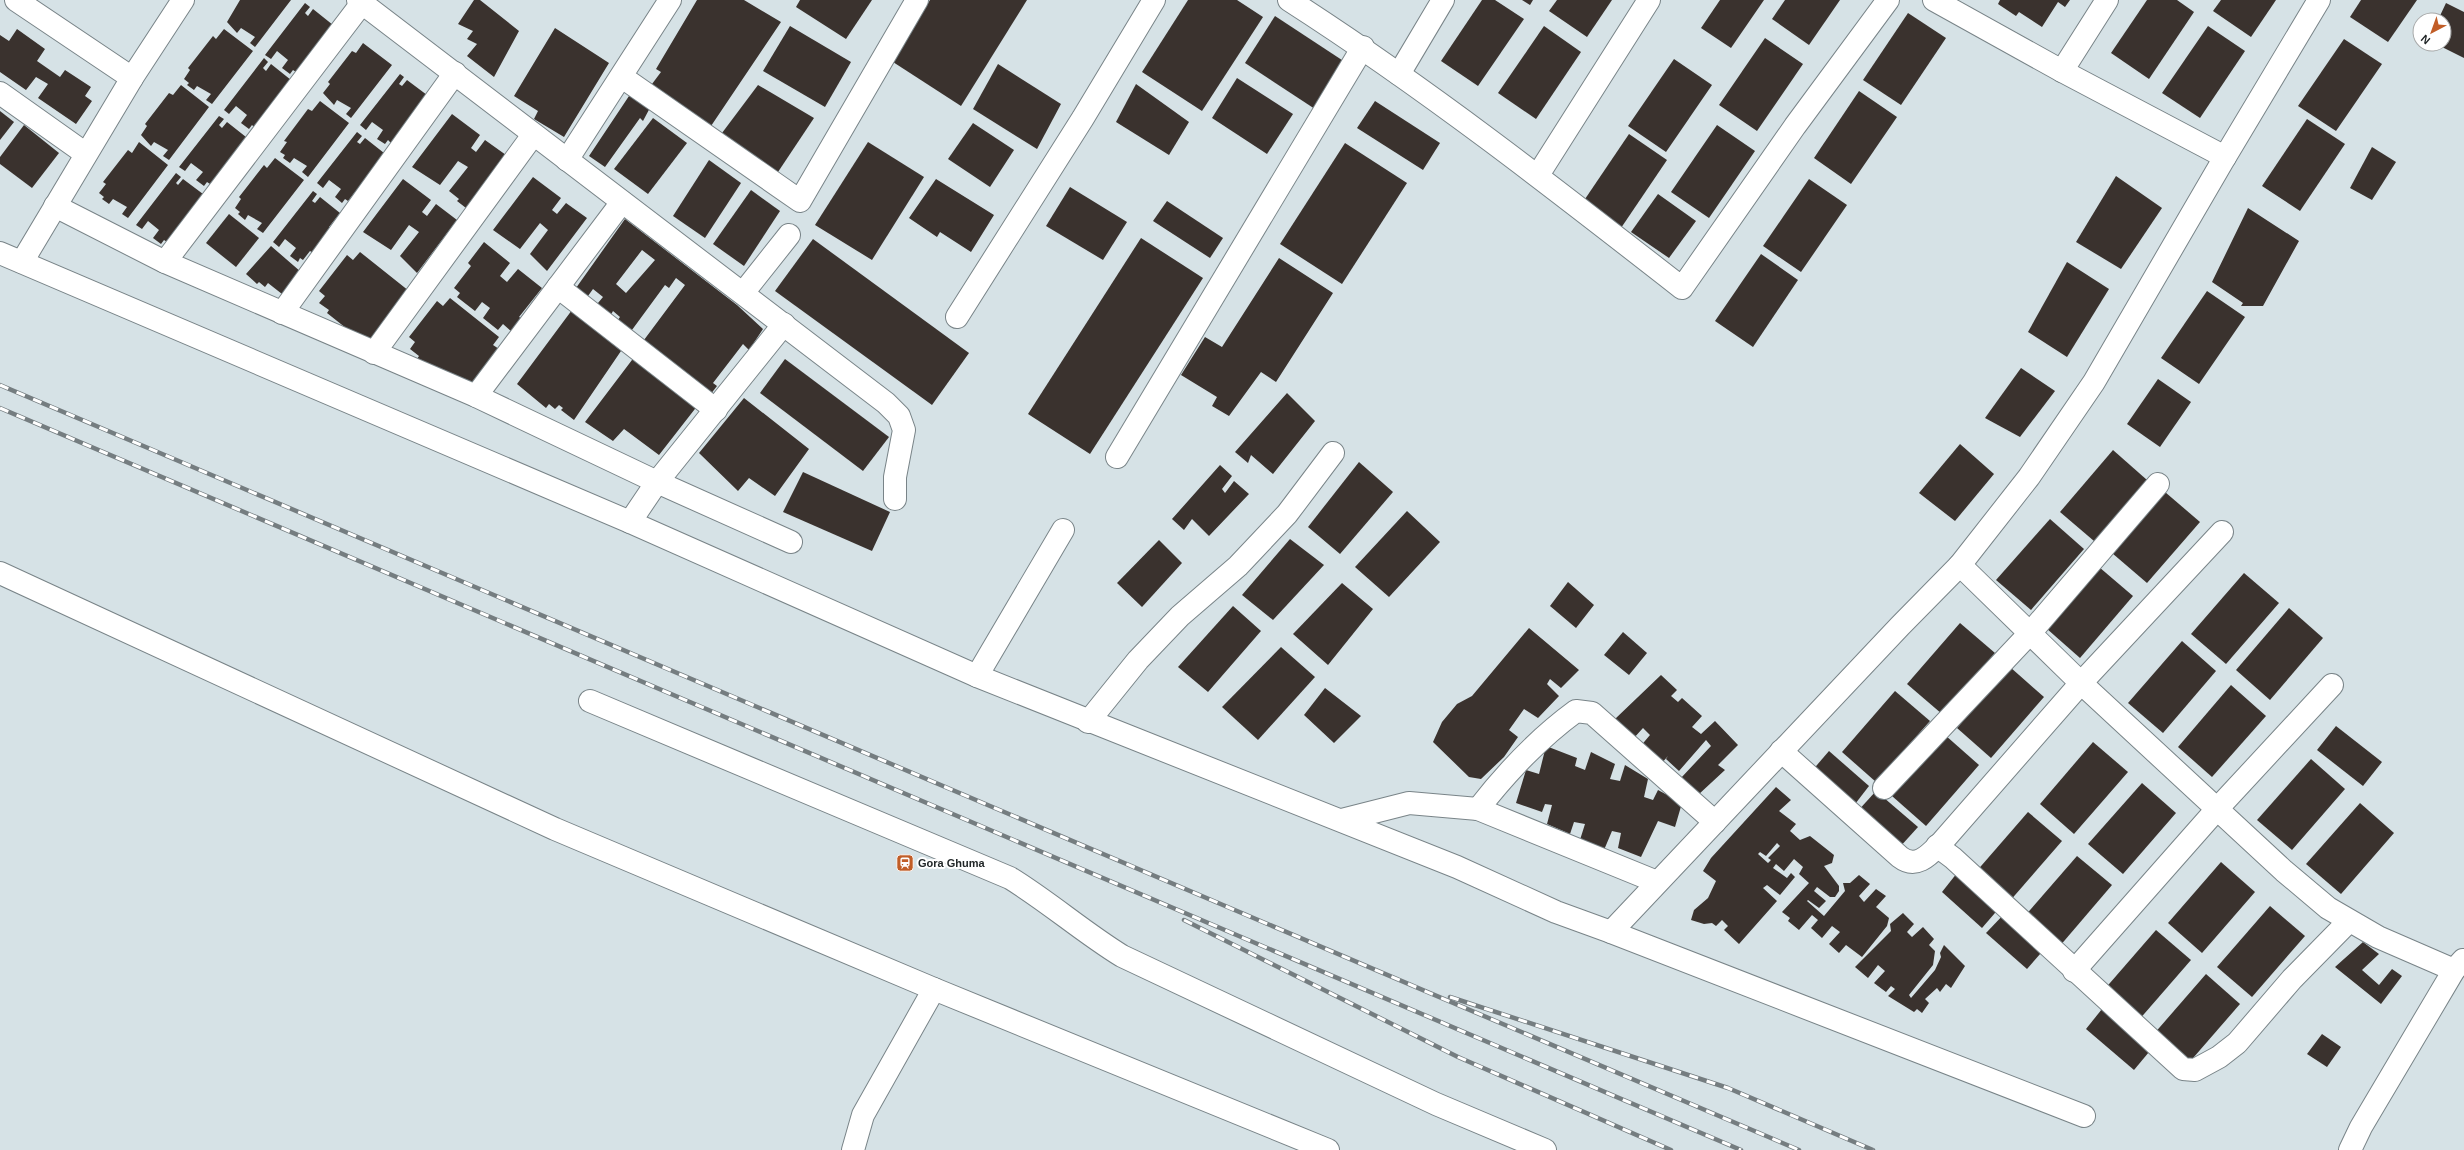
<svg xmlns="http://www.w3.org/2000/svg" width="2464" height="1150" viewBox="0 0 2464 1150" font-family="Arial,sans-serif">
<style>
.building{fill:#3a322e;fill-rule:evenodd}
.lines{fill:none;stroke-linecap:round;stroke-linejoin:round}
.street-casing{stroke:#798488;stroke-width:24}
.street{stroke:#fff;stroke-width:22}
.rail-casing{stroke:#757d80;stroke-width:4.5}
.rail{stroke:#fff;stroke-width:3;stroke-dasharray:9;stroke-linecap:butt}
.labels{text-anchor:middle;stroke-width:4;stroke-linejoin:round;paint-order:stroke}
.poi-label{font-size:11px;font-weight:bold;fill:#222728;stroke:#fff;text-anchor:start}
</style>
<rect width="100%" height="100%" fill="#d6e2e6"/>
<g class="building">
<polygon points="240,0 291,0 255,47 250,43 255,37 241,28 237,33 227,22"/>
<polygon points="474,0 480,0 519,31 494,77 467,56 477,44 467,39 473,31 458,24"/>
<polygon points="697,0 744,0 781,22 709,129 649,88 661,72 656,69"/>
<polygon points="800,0 872,0 846,39 796,7"/>
<polygon points="930,0 1027,0 961,106 893,62"/>
<polygon points="1188,0 1237,0 1263,17 1202,111 1142,72"/>
<polygon points="1482,0 1495,0 1524,19 1478,86 1441,61"/>
<polygon points="1522,0 1533,0 1530,5"/>
<polygon points="1557,0 1612,0 1587,37 1549,11"/>
<polygon points="1720,0 1764,0 1731,48 1701,28"/>
<polygon points="1785,0 1840,0 1809,45 1772,19"/>
<polygon points="2000,0 2070,0 2065,7 2058,2 2042,27 2019,12 2016,16 1998,4"/>
<polygon points="2147,0 2177,0 2194,12 2149,79 2111,53"/>
<polygon points="2221,0 2276,0 2251,37 2213,11"/>
<polygon points="2361,0 2417,0 2388,42 2350,17"/>
<polygon points="305,3 310,7 305,13 308,16 313,9 333,25 296,72 293,70 290,74 282,68 288,60 277,51 271,59 265,55"/>
<polygon points="2446,3 2464,12 2464,58 2436,44 2444,44 2444,20 2438,20"/>
<polygon points="1908,13 1946,38 1901,105 1863,80"/>
<polygon points="1275,16 1348,64 1318,111 1245,63"/>
<polygon points="790,26 851,62 825,107 763,71"/>
<polygon points="1544,26 1581,52 1536,119 1498,93"/>
<polygon points="2208,26 2245,51 2200,118 2162,93"/>
<polygon points="555,28 609,63 564,137 534,119 538,111 514,96"/>
<polygon points="17,29 45,49 37,61 60,77 65,70 91,87 85,96 92,101 76,124 38,98 48,84 36,77 26,90 0,72 0,35 9,41"/>
<polygon points="224,29 253,51 212,104 206,100 211,94 197,86 194,90 187,85 189,83 184,79 190,70 188,68 213,36 216,39"/>
<polygon points="1765,38 1803,64 1757,131 1719,105"/>
<polygon points="2344,39 2382,64 2336,131 2298,106"/>
<polygon points="363,43 392,65 351,118 346,114 351,108 337,100 334,105 323,93 330,84 328,82 352,51 356,53"/>
<polygon points="264,58 268,62 263,68 266,71 271,64 291,80 254,127 252,125 249,129 241,123 247,115 236,106 229,114 224,110"/>
<polygon points="1674,59 1712,85 1666,152 1628,126"/>
<polygon points="998,64 1061,104 1037,149 973,109"/>
<polygon points="400,74 404,77 399,84 402,86 407,80 427,95 400,136 397,134 391,143 388,140 385,144 377,139 383,130 372,122 366,130 360,125"/>
<polygon points="1237,78 1293,114 1267,154 1212,118"/>
<polygon points="1136,84 1189,122 1169,155 1116,122"/>
<polygon points="181,85 209,107 169,160 163,156 168,150 154,142 151,146 141,135 147,126 145,124 169,93 173,95"/>
<polygon points="758,85 814,118 776,175 719,137"/>
<polygon points="633,90 652,104 643,121 640,118 605,167 589,156"/>
<polygon points="1859,91 1897,117 1851,184 1814,158"/>
<polygon points="320,101 349,123 308,177 302,172 307,166 294,158 290,163 283,158 285,155 280,152 287,142 284,141 308,109 312,111"/>
<polygon points="1375,101 1440,143 1423,170 1357,128"/>
<polygon points="0,111 14,122 0,140"/>
<polygon points="452,114 480,135 471,148 476,152 485,140 506,155 466,208 457,201 459,199 449,191 468,167 458,161 440,185 412,167"/>
<polygon points="219,116 224,119 219,125 222,128 227,122 246,137 235,151 238,153 210,184 207,182 204,186 196,180 203,172 191,163 185,171 179,167"/>
<polygon points="653,118 687,143 648,194 614,169"/>
<polygon points="2307,119 2345,144 2300,211 2262,186"/>
<polygon points="973,123 1014,150 990,187 948,159"/>
<polygon points="24,125 59,153 32,188 0,164 0,157"/>
<polygon points="1717,125 1755,151 1709,218 1671,192"/>
<polygon points="357,132 362,136 357,142 360,144 365,138 384,153 357,194 355,192 348,201 345,199 342,203 335,197 341,189 329,180 323,188 317,183"/>
<polygon points="1629,134 1667,160 1621,228 1583,202"/>
<polygon points="139,142 168,165 128,218 122,214 127,207 113,199 109,204 102,199 104,197 99,193 106,184 103,182 128,150 132,153"/>
<polygon points="868,142 924,177 872,260 815,225"/>
<polygon points="1345,143 1407,183 1342,284 1280,244"/>
<polygon points="2372,147 2396,162 2372,200 2350,188"/>
<polygon points="275,158 304,180 263,233 257,229 262,223 248,215 245,220 238,214 240,212 235,208 241,199 239,197 264,165 267,168"/>
<polygon points="709,160 741,183 705,238 673,216"/>
<polygon points="176,173 181,177 176,183 178,185 183,179 203,194 167,242 164,240 161,244 153,238 159,230 148,221 142,229 136,225"/>
<polygon points="2116,176 2162,208 2121,269 2076,242"/>
<polygon points="533,177 561,198 552,210 557,214 566,203 587,218 547,271 530,254 548,230 540,223 520,249 493,230"/>
<polygon points="403,179 431,200 422,212 427,216 436,204 457,220 417,273 400,256 419,232 409,225 391,250 363,232"/>
<polygon points="936,179 994,215 971,252 940,232 937,237 909,218"/>
<polygon points="1809,179 1847,205 1801,272 1763,246"/>
<polygon points="1070,187 1127,222 1103,260 1046,226"/>
<polygon points="751,190 780,211 744,266 713,244"/>
<polygon points="313,191 317,194 312,201 315,203 320,197 340,213 329,227 332,229 313,253 310,251 303,260 300,258 298,262 290,256 296,248 285,239 279,247 273,242"/>
<polygon points="1658,194 1696,221 1669,258 1631,232"/>
<polygon points="1167,201 1223,238 1210,258 1153,221"/>
<polygon points="2248,208 2299,241 2263,306 2241,306 2243,303 2212,282"/>
<polygon points="229,214 259,238 236,267 206,243"/>
<path d="M625,219l112,86 26,24 -14,21 -6,-6 -30,39 4,3 -7,9 -69,-51 44,-59 -9,-7 -7,10 -4,-3 -36,49 -14,-10 5,-7 -7,-6 -5,9 -15,-11 10,-12 -10,-8 -5,7 -12,-8zM642,250l13,10 -29,33 -10,-9z"/>
<polygon points="1141,238 1203,278 1090,454 1028,414"/>
<polygon points="813,239 969,353 932,405 775,291"/>
<polygon points="484,242 510,263 500,276 507,282 518,269 542,288 519,317 523,319 512,332 503,324 498,330 483,318 490,308 482,302 475,311 457,297 460,293 454,288 471,266 468,263"/>
<polygon points="271,246 301,272 282,294 268,283 265,287 259,282 257,284 246,274"/>
<polygon points="360,252 409,291 369,341 358,333 356,336 327,313 329,310 319,303 325,296 319,291 347,255 353,260"/>
<polygon points="1761,254 1798,280 1753,347 1715,321"/>
<polygon points="1279,258 1333,293 1276,382 1261,372 1229,416 1212,406 1217,397 1181,375 1205,337 1222,347"/>
<polygon points="2067,262 2109,289 2067,357 2028,332"/>
<polygon points="2207,291 2245,317 2199,384 2161,358"/>
<polygon points="450,298 499,337 493,345 499,349 471,385 417,359 419,356 410,349 415,342 409,337 437,301 443,306"/>
<polygon points="572,310 621,351 574,420 561,410 563,408 559,405 555,409 549,404 546,408 517,384"/>
<polygon points="635,356 698,405 659,455 624,429 613,441 585,422"/>
<polygon points="785,359 889,437 863,471 760,393"/>
<polygon points="2021,368 2055,391 2020,437 1985,418"/>
<polygon points="2158,379 2191,402 2160,447 2127,424"/>
<polygon points="1287,393 1315,421 1273,474 1251,455 1248,463 1235,452"/>
<polygon points="744,398 809,449 775,496 749,478 738,491 699,453"/>
<polygon points="1960,444 1994,474 1955,521 1919,493"/>
<polygon points="2113,450 2147,480 2094,541 2060,512"/>
<polygon points="1359,462 1393,492 1340,554 1308,527"/>
<polygon points="1220,465 1232,476 1222,489 1225,493 1234,481 1249,494 1209,536 1192,519 1184,530 1172,519"/>
<polygon points="803,472 890,512 872,551 783,512"/>
<polygon points="2165,492 2200,522 2147,583 2112,553"/>
<polygon points="1407,511 1440,542 1389,597 1355,567"/>
<polygon points="2050,519 2084,549 2031,610 1996,580"/>
<polygon points="1290,539 1324,565 1273,620 1242,595"/>
<polygon points="1159,540 1182,563 1142,607 1117,583"/>
<polygon points="2099,567 2133,596 2080,658 2046,628"/>
<polygon points="2244,573 2279,603 2226,664 2191,634"/>
<polygon points="1568,582 1594,605 1576,628 1550,606"/>
<polygon points="1342,583 1373,609 1328,665 1293,634"/>
<polygon points="1233,606 1261,631 1208,692 1178,667"/>
<polygon points="2289,608 2323,638 2270,700 2236,670"/>
<polygon points="1960,623 1995,653 1942,714 1907,684"/>
<polygon points="1529,628 1579,670 1561,688 1550,679 1547,684 1559,696 1538,718 1524,709 1509,730 1518,737 1504,757 1481,779 1469,777 1433,742 1442,722 1457,704 1472,696"/>
<polygon points="1623,632 1647,653 1629,675 1604,655"/>
<polygon points="2182,641 2216,671 2163,733 2128,703"/>
<polygon points="1281,647 1315,677 1258,740 1222,707"/>
<polygon points="2010,667 2044,697 1991,758 1957,728"/>
<polygon points="1661,675 1677,690 1671,696 1678,702 1682,698 1702,716 1692,727 1701,734 1715,721 1738,745 1718,765 1725,770 1698,795 1680,779 1711,746 1706,740 1679,771 1666,759 1668,756 1661,764 1639,748 1650,735 1643,728 1633,739 1615,719"/>
<polygon points="2231,685 2266,716 2212,777 2178,747"/>
<polygon points="1325,688 1361,716 1334,743 1304,715"/>
<polygon points="1895,691 1930,721 1876,782 1842,752"/>
<polygon points="2336,726 2382,762 2363,786 2317,750"/>
<polygon points="1945,735 1979,765 1926,826 1892,796"/>
<polygon points="2093,742 2128,772 2074,834 2040,804"/>
<polygon points="1546,746 1577,758 1575,766 1585,770 1591,752 1615,764 1610,779 1620,781 1625,765 1648,779 1644,797 1653,800 1658,790 1682,803 1675,827 1658,821 1641,857 1618,848 1621,833 1612,831 1604,850 1579,843 1585,824 1574,822 1570,834 1547,824 1552,805 1545,804 1542,812 1516,803 1526,770 1539,774"/>
<polygon points="1829,751 1869,786 1852,808 1811,772"/>
<polygon points="2311,759 2345,789 2292,850 2257,820"/>
<polygon points="2142,783 2176,813 2123,874 2088,844"/>
<path d="M1776,787l15,13 -12,11 17,13 -6,7 10,9 10,-4 24,19 -2,8 -8,3 15,20v5l-4,6h-5l-13,-10 -3,4 12,10 -7,7 -11,-8 -1,1 17,15 21,-25 -2,-8h7l9,-8 11,9 -11,12 5,6 12,-13 10,7 -10,11 13,11 -2,8 -25,31 -16,-12 -7,8 -10,-9 11,-12 -8,-6 -10,12 -11,-10 7,-8 -6,-5 -13,15 -11,-9 2,-3 -8,-6 27,-29 -10,-9 4,-7 -9,-8 -10,12 -8,-7 -3,4 14,10 4,-5 4,4 -15,18 -13,-10 -4,3 14,13 -38,43 -15,-14 4,-4 -6,-6 -6,6 -4,-3 -8,1 -13,-4 3,-10 14,-12 8,-17 -13,-10 8,-13zM1777,843l3,3 -12,12 3,2 -3,3 -10,-9 2,-2 6,4z"/>
<polygon points="1876,791 1918,827 1899,848 1856,813"/>
<polygon points="2360,803 2394,833 2341,894 2306,864"/>
<polygon points="2028,812 2062,841 2009,902 1975,873"/>
<polygon points="2077,856 2112,885 2059,947 2024,917"/>
<polygon points="2221,862 2255,892 2202,953 2168,923"/>
<polygon points="1961,868 2001,906 1982,928 1942,892"/>
<polygon points="2270,906 2305,936 2252,997 2217,967"/>
<polygon points="2007,911 2047,946 2027,969 1986,933"/>
<polygon points="1903,913 1914,924 1907,932 1912,937 1923,927 1934,939 1929,945 1935,951 1933,965 1909,995 1911,998 1935,970 1941,957 1940,953 1944,945 1965,966 1951,988 1946,984 1940,992 1937,988 1925,999 1929,1003 1922,1013 1917,1009 1914,1012 1888,996 1895,989 1891,986 1886,992 1874,983 1885,971 1878,965 1868,978 1855,967 1891,931 1890,924"/>
<polygon points="2156,930 2191,960 2138,1021 2103,991"/>
<polygon points="2363,942 2379,954 2362,970 2379,985 2392,969 2402,976 2381,1004 2335,967"/>
<polygon points="2206,974 2240,1004 2187,1065 2153,1035"/>
<polygon points="2106,1004 2154,1046 2134,1070 2086,1029"/>
<polygon points="2322,1034 2341,1047 2327,1067 2307,1054"/>
</g>
<g class="lines">
<defs>
<g id="street">
<polyline points="16,0 132,78 183,0"/>
<polyline points="358,0 886,403 899,416 904,430 895,477 895,499"/>
<path d="M1289,0c137,88 265,188 393,288l113,-162 93,-126"/>
<polyline points="2062,71 2107,0"/>
<polyline points="1399,74 1443,0"/>
<polyline points="622,77 800,201 917,0"/>
<polyline points="0,93 86,154"/>
<polyline points="2225,157 2319,0"/>
<polyline points="567,160 670,0"/>
<polyline points="1538,175 1649,0"/>
<polyline points="55,206 165,262 476,396 657,482 791,542"/>
<polyline points="0,253 630,522 977,676 1457,867 1556,912 1611,932 1900,626 1960,565 2029,477 2094,382 2225,157 2062,71 1934,0"/>
<polyline points="22,262 132,78"/>
<polyline points="165,262 362,3"/>
<polyline points="558,287 716,410"/>
<polyline points="743,293 789,235"/>
<polyline points="282,313 455,73"/>
<polyline points="957,317 1083,118 1154,0"/>
<polyline points="374,353 533,135"/>
<polyline points="476,396 622,202"/>
<polyline points="1117,457 1363,47"/>
<polyline points="630,522 657,482 784,324"/>
<polyline points="1960,565 2081,683 2284,871 2328,908 2378,937 2454,970"/>
<polyline points="0,573 555,829 934,989 1328,1150"/>
<polyline points="977,676 1063,530"/>
<path d="M590,701l420,177c39,24 73,54 112,78l314,148 109,46"/>
<polyline points="1088,722 1138,660 1180,616 1238,566 1287,514 1333,453"/>
<path d="M1781,751l119,106c17,13 30,-3 42,-15l139,-159 141,-151"/>
<polyline points="1884,788 2031,632 2158,484"/>
<path d="M1478,809c28,-36 61,-71 98,-98l16,2 123,109"/>
<polyline points="1342,820 1409,803 1478,809 1657,882"/>
<polyline points="1937,846 1953,858 2183,1069 2195,1070 2219,1057 2237,1043 2292,979 2349,921"/>
<polyline points="1611,932 2084,1116"/>
<polyline points="2074,971 2217,809 2332,685"/>
<polyline points="853,1150 863,1115 934,989"/>
<polyline points="2350,1150 2361,1127 2454,970 2463,960"/>
</g>
</defs>
<use href="#street" class="street-casing"/>
<use href="#street" class="street"/>
<defs>
<g id="rail">
<polyline points="0,385 1799,1150"/>
<polyline points="0,408 1741,1150"/>
<polyline points="1184,920 1458,1057 1671,1150"/>
<polyline points="1450,997 1728,1088 1873,1150"/>
</g>
</defs>
<use href="#rail" class="rail-casing"/>
<use href="#rail" class="rail"/>
</g>
<defs>
<symbol id="station-square" viewBox="-11 -11 22 22"><rect x="-9" y="-9" width="18" height="18" rx="4" fill="#c15d27" stroke="#fff"/><path d="M-3-6H3Q5-6 5-4V2Q5 4 3 4L4.5 6H3L1.5 4h-3L-3 6H-4.5L-3 4Q-5 4-5 2V-4Q-5-6-3-6ZM-3.5-4v3h7v-3ZM-3.5 1v1.5H-2V1ZM2 1v1.5H3.5V1Z" fill="#fff"/></symbol>
</defs>
<g fill-rule="evenodd">
<use href="#station-square" x="895" y="853" width="20" height="20"/>
</g>
<g class="labels">
<g class="poi-label">
<text x="918" y="867">Gora Ghuma</text>
</g>
</g>
<g transform="translate(2432 32) rotate(221)"><circle r="19" fill="#ffffff" stroke="#a7a9a9"/>
<path d="M0-3L7 15L0 10L-7 15Z" fill="#c15d27"/>
<text y="-6" font-size="11" font-weight="bold" text-anchor="middle" fill="#222728">N</text>
</g>
</svg>
